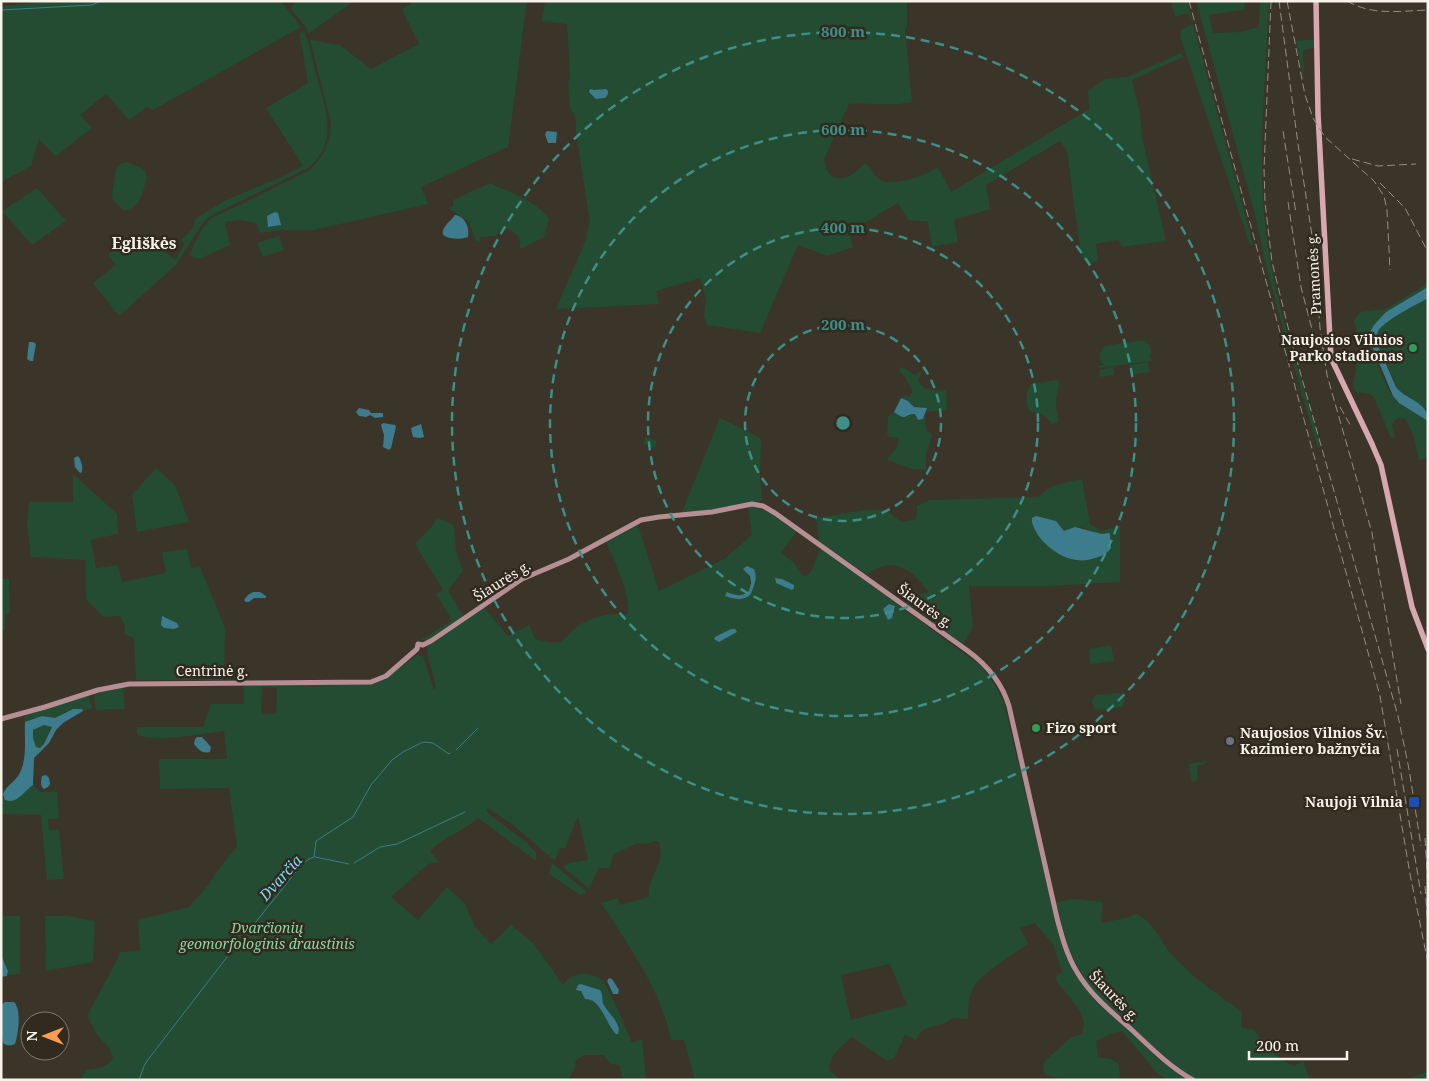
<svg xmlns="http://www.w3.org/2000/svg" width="1429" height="1081" viewBox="0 0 1429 1081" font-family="'Noto Serif',serif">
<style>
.green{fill:#234c33;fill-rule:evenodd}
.water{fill:#3d7c8c;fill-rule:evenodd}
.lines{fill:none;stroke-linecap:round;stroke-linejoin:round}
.stream{stroke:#3d7c8c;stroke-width:1}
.secondary{stroke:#b68f94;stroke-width:5}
.primary{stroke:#d9a8ae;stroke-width:5.5}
.rail{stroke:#948e84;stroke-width:1;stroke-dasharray:8 4;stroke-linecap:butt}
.ring{fill:none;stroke:#3d8f87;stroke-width:2.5;stroke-dasharray:9 6}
.leisure-dot{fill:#2e9e5b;stroke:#312a1e;stroke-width:2}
.worship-dot{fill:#6b7280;stroke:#312a1e;stroke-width:2}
.transit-dot{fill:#1a4fb4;stroke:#312a1e;stroke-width:2}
.labels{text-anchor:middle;stroke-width:5;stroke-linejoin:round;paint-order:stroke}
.street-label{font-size:14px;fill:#f7f3eb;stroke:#312a1e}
.poi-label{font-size:14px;font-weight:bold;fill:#f7f3eb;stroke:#312a1e;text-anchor:end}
.park-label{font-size:14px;font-style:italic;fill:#8dd6a8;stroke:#312a1e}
.water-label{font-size:15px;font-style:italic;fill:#79dcf4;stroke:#312a1e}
.quarter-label{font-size:16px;font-weight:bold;fill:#f7f3eb;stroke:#312a1e}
.centre{fill:#3d8f87;stroke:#312a1e;stroke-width:2.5}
.ring-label{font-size:15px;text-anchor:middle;font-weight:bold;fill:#3d8f87;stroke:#312a1e;stroke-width:5;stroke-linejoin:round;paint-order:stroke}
</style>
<rect width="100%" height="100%" fill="#3b3428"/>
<g class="green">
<polygon points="57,1 281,1 301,27 153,110 147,107 129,120 106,94 80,115 92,128 56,156 39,139 31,166 1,182 1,6"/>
<polygon points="298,1 354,1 308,34 305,26 290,8"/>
<polygon points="415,1 527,1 508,147 421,187 428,204 314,230 282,230 260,233 256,223 240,220 225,222 230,245 199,259 189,255 201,231 211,218 246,202 310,170 323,154 330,136 331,122 310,40 340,45 371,69 419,44 402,9"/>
<path d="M545,1h362v25l-2,3 7,73c-20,5 -43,0 -63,2l-25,55c2,27 27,23 40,4 7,3 10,12 16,17 13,7 47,-5 58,-13l13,25 138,-83 -1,-19 17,-11 22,-2 54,-24 2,4 -51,23 8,34 2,23 24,104 -44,6 -4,-7 -22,4 2,16 -9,4 -8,-8 -14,-105 -7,-10 -74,44 4,24 -36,11 4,22 -26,5 -4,-25 -20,-2 -10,-17 -49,29 4,15 -26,9 -29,-11 -38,88 -53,-8 -3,-9 2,-16 -6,-22 -44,13 3,13 -103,5 31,-72 -1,-2 4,-13 -13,-82 -2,-26 -4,-3 -1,-3 -2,-25 2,-7 -3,-52 -25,-3z"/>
<polygon points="1171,1 1187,1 1192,21 1191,21 1188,13 1175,17"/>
<path d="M1196,1h48l1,5 -2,4 -34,5 4,18 27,-1 19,-5 1,-26h9c-3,78 -13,163 -2,240 10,70 35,138 54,206l-3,1 -30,-101 -23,-85 -9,-44z"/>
<polygon points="1193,24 1253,244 1250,245 1180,36 1181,30"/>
<path d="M304,32c6,13 8,28 12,42 9,32 24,68 -8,94l-98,48 -10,11 -24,38 -57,51 -26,-33 23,-18 -8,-11 8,-5 5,2 23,-18 15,8 -4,6 4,-1 16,14 9,-15 -2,-6 11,-11 2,-9 29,-18 57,-24 22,-11 -37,-58 42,-25 -8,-47v-3z"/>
<polygon points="1316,39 1315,48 1303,50 1304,81 1296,41"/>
<path d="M127,162l16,7 4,8c-4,14 -6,33 -24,33l-10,-10 -1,-5 4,-26 5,-6z"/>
<path d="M490,183c20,10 46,17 59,36l-5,18 -23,12 -1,-2 -1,-11 -10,-7h-8l-5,7 -15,1 -2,5 -3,-1 -7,-19 -20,-14 4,-2v-6z"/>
<polygon points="37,188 66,221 32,245 2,211"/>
<polygon points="279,236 284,250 263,257 257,243"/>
<path d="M1428,283v4l-42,25 -16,20c-1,11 15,53 22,63 7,9 26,19 36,26v37l-9,2 -6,-26 -8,-15 -7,-1 -5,4 -1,4 3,11 -4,1 -17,-41 -4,-3 -14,-2 -3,-5 3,-18 2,-31 -4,-18 6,-8 26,-3z"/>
<path d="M1428,298v115l-17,-15 -13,-9 -20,-43c-1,-5 -2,-11 0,-15 6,-11 38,-27 50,-33z"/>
<path d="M1142,340c9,3 12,11 7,18h2v3l-53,7v-2l6,-1c-6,-6 -6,-14 1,-19z"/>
<polygon points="1148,362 1150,372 1130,375 1129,365"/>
<path d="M902,367l13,8 5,-4 1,3 -3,6c5,12 17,10 28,10l1,20 -20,2v-4l-13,-1 -6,-6 -7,-3 5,-3 3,2 4,-5 -8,-15 -6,-6 1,-3z"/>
<polygon points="1113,367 1114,375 1100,377 1099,370"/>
<path d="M1057,380l2,1c0,8 -3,14 -3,21 -1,7 3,14 2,21l-6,1c-3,-3 -5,-7 -9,-9 -4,-2 -8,-2 -12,-4 -7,-6 -5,-20 0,-27z"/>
<path d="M894,412l8,5 13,-3 2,6 3,1 5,-5 1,15 5,2 1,3 -6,18v16l-14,-1 -25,-9c4,-8 14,-11 11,-22l-8,-1 -3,-3 1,-17z"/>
<polygon points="720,418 759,437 761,441 760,474 762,501 747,502 704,511 682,512"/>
<polygon points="645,437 656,441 655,448 643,444"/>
<polygon points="156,468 175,485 189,522 137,532 132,495"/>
<polygon points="73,474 117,514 118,534 91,540 96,568 118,565 122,582 166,573 162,552 187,549 191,568 200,567 225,628 224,680 136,680 134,638 124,634 125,626 120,616 104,617 86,599 86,560 31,557 27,524 29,502 73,502"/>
<path d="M1082,479l8,45 11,7 19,-5v56l-69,4h-82l4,41 -10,17 -57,-42 6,-5 17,-5c-13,-16 -29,-34 -51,-24 -5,2 -7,3 -10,7l-49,-33 -3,-24c15,-2 61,-12 72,-6 4,2 9,7 13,10l15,-3 1,-13 13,-6 109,-3c9,-12 29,-15 43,-18zM1047,519c9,2 12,6 17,12l16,-4 22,7h8l2,12 -34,15 -16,-5z"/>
<path d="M748,506c19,2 33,15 49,25l-16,22 13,10 8,12 4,1 5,-5 10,-23 161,119 13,18 9,18 51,215c4,16 7,33 15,47 15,29 41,50 64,71 17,16 34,32 54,44h-20l-11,-7 -35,-42 -14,4 -12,6 2,16 13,2 8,5 1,10 -1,6c-17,0 -59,1 -72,-5 -5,-3 -4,-9 -2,-14l25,-23 11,-4c11,-17 -14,-39 -24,-52l-1,-4 2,-4 4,-1 -8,-27 -19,-23 -15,5 8,16c-11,7 -47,31 -53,41 -7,11 -7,22 -7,34l-16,-1c-10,11 -27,3 -36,22l-11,-5 -11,23 -7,3 -35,-24c-9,8 -26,21 -22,34l12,9h-147l-11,-40h-13c-9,-48 -43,-96 -70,-137l17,-5 2,7 29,-8c-2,-22 17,-32 10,-55l-3,-1 -11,3 -8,-1 -24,12 -3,13h-11l-10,21 -25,-21v-2l6,-3 18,-3 -10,-44 -13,32 -6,1 -4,12 -42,-36 -25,-17 -2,2 4,5 36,27 10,11v8l-58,-43c-14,13 -34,19 -48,33l9,11 -11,2 -37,33 27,23 29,-33 18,17 10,23 16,17 20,-19 23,19 29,41c11,-15 28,-14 41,-3l15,30 13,31 10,-4 4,41h-23l-4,-15 -9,-1 -6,-9h-20l-10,7 2,4 -8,14h-488l7,-10c12,-3 20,-1 26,-13l-4,-9 -11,-12 -11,-20 30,-56 3,-8 20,-1 -2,-31 51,-13 16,-18 19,-27 13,-15 -8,-59 -69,1 -1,-30h68l-3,-28c-18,2 -74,13 -87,3v-7h66l8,-23h33v-20h127l12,-4 34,-25 6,1 11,34 2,-3 -8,-30 -1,-10 56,-41 25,30 21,-11 6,14c7,1 15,5 23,3 7,-1 9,-7 15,-12 11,-11 37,-19 52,-15l3,-2c3,-18 -15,-56 -23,-73 12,-3 22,-10 33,-15l21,66 65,-32 28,-24zM747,566l7,3c4,10 0,16 -3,25 -12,6 -13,6 -26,2l4,-4c7,5 13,5 20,-1 2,-10 0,-15 -3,-24zM262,687l15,1 -1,26h-15zM890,964l17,41 -56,15 -10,-45zM581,984l17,5 6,16 15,21 -7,5 -12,-23 -24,-20z"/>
<polygon points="437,518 454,525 456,551 463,571 448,590 463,616 427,641 421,640 452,620 436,594 443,590 415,544 430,529"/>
<polygon points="1,579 9,579 10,613 5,614 5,630 1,630"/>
<polygon points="1111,645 1114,661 1090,664 1089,649"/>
<polygon points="123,687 125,709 96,710 94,697 95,694"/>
<path d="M1120,693l3,1 2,5 -3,8 -22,3c-6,0 -8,-4 -8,-10l3,-5z"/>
<polygon points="86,696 89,698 92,708 83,711 67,711 55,718 42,716 25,722 24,716"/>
<polygon points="44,725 52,726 44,744 40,748 36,747 33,738 33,730"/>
<polygon points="1207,761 1207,763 1197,766 1198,780 1192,782 1188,764"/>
<polygon points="33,785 40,792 57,792 59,818 48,819 49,830 59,830 64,879 47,880 41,815 1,814 1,794 3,794 5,800 10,801"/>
<polygon points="552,863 586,891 586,893 580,895 549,874"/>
<path d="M1075,899l28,3 -2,21 25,-5 9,-4c18,5 26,29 38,42 20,22 46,39 69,56l-1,15 13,3c11,17 22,28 40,36l9,-5 7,19h-112l-16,-9 -27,-23 -51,-46 -17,-19 -18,-32 -13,-49z"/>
<polygon points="1,916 20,916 20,974 8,975 8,971 1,955"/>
<polygon points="45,916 68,916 95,921 93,962 46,971"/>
<polygon points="1428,1071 1428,1080 1406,1080"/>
</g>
<g class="water">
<polygon points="590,89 594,90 606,89 608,91 608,94 605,98 596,99 589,92"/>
<polygon points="547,131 557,132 556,143 548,143 545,134"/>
<polygon points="275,212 278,213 281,225 268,227 267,216"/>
<path d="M455,215c10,1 15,13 13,22 -7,3 -20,2 -25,-2 -2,-8 7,-13 12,-20z"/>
<path d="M1428,287v11c-12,7 -43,22 -50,33 -2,5 -1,10 0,15l18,41c10,13 32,14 32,34l-29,-18 -6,-7 -21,-50 -2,-14 4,-7 12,-13z"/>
<polygon points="29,342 33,342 36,344 33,361 30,361 27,359"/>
<path d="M901,398l7,3 6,6 13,1 -4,11 -5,1 -3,-6c-12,0 -7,8 -21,-2z"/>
<polygon points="359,408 369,410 371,413 383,413 383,417 375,418 370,415 366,417 359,416 356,412"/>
<polygon points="383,423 395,425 396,427 391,448 389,450 383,447 384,435 381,425"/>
<polygon points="421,424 424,437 420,438 413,437 411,428"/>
<path d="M78,456c3,3 6,14 3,17l-2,-1 -4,-5 -1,-9z"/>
<path d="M1036,516l20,5 8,10 11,-4 27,7 7,-1 1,1 1,14c-4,6 -9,8 -16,10 -21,8 -44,-5 -57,-23 -3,-6 -7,-11 -6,-17z"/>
<path d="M747,566l7,3c4,10 0,16 -3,25 -9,8 -16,5 -26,2l2,-4c8,3 14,6 22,-1l2,-8 -1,-7 -7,-7z"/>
<polygon points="775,578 782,579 794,585 794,588 792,590 776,583"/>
<polygon points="253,592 260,592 266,596 266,598 254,598 249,602 246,602 244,600 248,595"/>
<polygon points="889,604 895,606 892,618 888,620 883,609"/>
<polygon points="162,616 177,623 179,627 174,629 164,628 161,625"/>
<polygon points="731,629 735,629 737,632 719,642 714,639 715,637"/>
<path d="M73,709h9l1,2 -20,12 -7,7 -7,13 -15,15 -1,27c-9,6 -16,20 -28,15l-2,-6c3,-8 10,-11 15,-18 10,-15 6,-37 7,-54l17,-6 13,2zM44,725l8,2 -8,17 -4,4 -4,-1 -3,-9v-8z"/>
<path d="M197,737h5l9,10 -1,5c-8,2 -11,-2 -16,-8l1,-5z"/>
<path d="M46,775l3,3 1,6 -2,3 -4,2c-4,-2 -3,-9 -2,-13z"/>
<polygon points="1,955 8,971 7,976 1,977"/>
<polygon points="609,978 612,979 619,990 618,994 613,994 607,981"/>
<path d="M581,984l19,6c4,6 1,10 4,15 5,9 18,19 14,29h-2c-10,-9 -15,-36 -31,-35l-4,-8 -5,-1 2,-5z"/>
<path d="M5,1002h9c8,8 4,32 1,42 -4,2 -9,2 -12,-1l-2,-13v-25z"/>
</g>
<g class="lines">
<g class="stream">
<polyline points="1,10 92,5 101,1"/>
<polyline points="456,750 478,728"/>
<polyline points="315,857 349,864"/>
<polyline points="354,863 380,847 397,844 465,812"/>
<polyline points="235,948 303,863 309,859 314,857 316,841 353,817 371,785 392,760 403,752 423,742 433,743 449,754 450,753"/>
<polyline points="139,1080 144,1066 147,1061 227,957"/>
</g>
<path class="secondary" d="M1,719l44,-12 53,-17 31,-6 242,-2 15,-6 31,-27 1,-5 5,1 8,-4 91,-62 47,-20 72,-39 18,-3 53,-5 40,-8 11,2 12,7 193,138c19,14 34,32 41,55l48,212c5,19 10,38 20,54 14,24 36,41 56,59 19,18 37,36 60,49"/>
<polyline class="primary" points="1316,1 1318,114 1331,358 1372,444 1381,465 1412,607 1428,649"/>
<g class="rail">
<polyline points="1189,1 1380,696 1410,874 1428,963"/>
<polyline points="1271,1 1264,169 1265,202 1272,262 1293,347 1398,716 1409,769 1421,846"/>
<polyline points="1279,1 1298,144 1315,255 1320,328 1327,375 1372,533 1377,562"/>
<polyline points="1287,1 1305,95 1313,118 1325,137 1374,181 1384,196 1387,210 1390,270"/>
<path d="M1347,1c26,15 52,10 81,9"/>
<polyline points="1283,131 1296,213"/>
<polyline points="1352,159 1378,166 1416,164"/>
<polyline points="1380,183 1405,208 1428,252"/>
<polyline points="1288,202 1301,287 1316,345"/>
<polyline points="1340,407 1352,428"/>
<polyline points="1376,556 1401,704"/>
<polyline points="1397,749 1421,894"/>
<polyline points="1425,838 1428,888"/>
<polyline points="1425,886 1428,929"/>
</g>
</g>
<g class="ring">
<circle cx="843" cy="423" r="98"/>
<circle cx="843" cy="423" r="195"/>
<circle cx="843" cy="423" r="293"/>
<circle cx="843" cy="423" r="391"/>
</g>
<g class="leisure-dot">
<circle cx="1413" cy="348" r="5"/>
<circle cx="1036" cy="728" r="5"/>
</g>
<circle class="worship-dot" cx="1230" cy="741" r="5"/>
<rect class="transit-dot" x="1408" y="796" width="12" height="12" rx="2.5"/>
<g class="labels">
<g class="street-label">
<text transform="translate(1314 274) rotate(-93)" y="5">Pramonės g.</text>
<text transform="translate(502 581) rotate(-32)" y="5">Šiaurės g.</text>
<text transform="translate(925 606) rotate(36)" y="5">Šiaurės g.</text>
<text x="212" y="676">Centrinė g.</text>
<text transform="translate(1114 996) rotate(46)" y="5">Šiaurės g.</text>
</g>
<g class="poi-label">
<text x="1403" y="345">Naujosios Vilnios<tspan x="1403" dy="16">Parko stadionas</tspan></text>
<text x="1046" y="733" text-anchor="start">Fizo sport</text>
<text x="1240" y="738" text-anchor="start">Naujosios Vilnios Šv.<tspan x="1240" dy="16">Kazimiero bažnyčia</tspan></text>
<text x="1403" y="807">Naujoji Vilnia</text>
</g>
<g class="park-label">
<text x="267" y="933">Dvarčionių<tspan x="267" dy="16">geomorfologinis draustinis</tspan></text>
</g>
<g class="water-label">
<text transform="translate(281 878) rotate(-48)" y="5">Dvarčia</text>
</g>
<g class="quarter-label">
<text x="144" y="249">Egliškės</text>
</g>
</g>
<circle cx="843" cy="423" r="8" class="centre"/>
<g class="ring-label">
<text x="843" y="37">800 m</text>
<text x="843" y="135">600 m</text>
<text x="843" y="233">400 m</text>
<text x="843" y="330">200 m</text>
</g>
<rect width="1429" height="1081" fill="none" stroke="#f7f3eb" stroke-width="5"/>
<g transform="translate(45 1036) rotate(270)"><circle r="24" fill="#312a1e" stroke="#807a70"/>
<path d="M0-4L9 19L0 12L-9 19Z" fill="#fd9c56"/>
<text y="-8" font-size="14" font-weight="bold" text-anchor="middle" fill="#f7f3eb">N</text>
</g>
<path d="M1249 1051v8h98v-8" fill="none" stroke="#f7f3eb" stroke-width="2.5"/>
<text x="1256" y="1051" font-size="15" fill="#f7f3eb" stroke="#312a1e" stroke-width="4" paint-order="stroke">200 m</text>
</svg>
